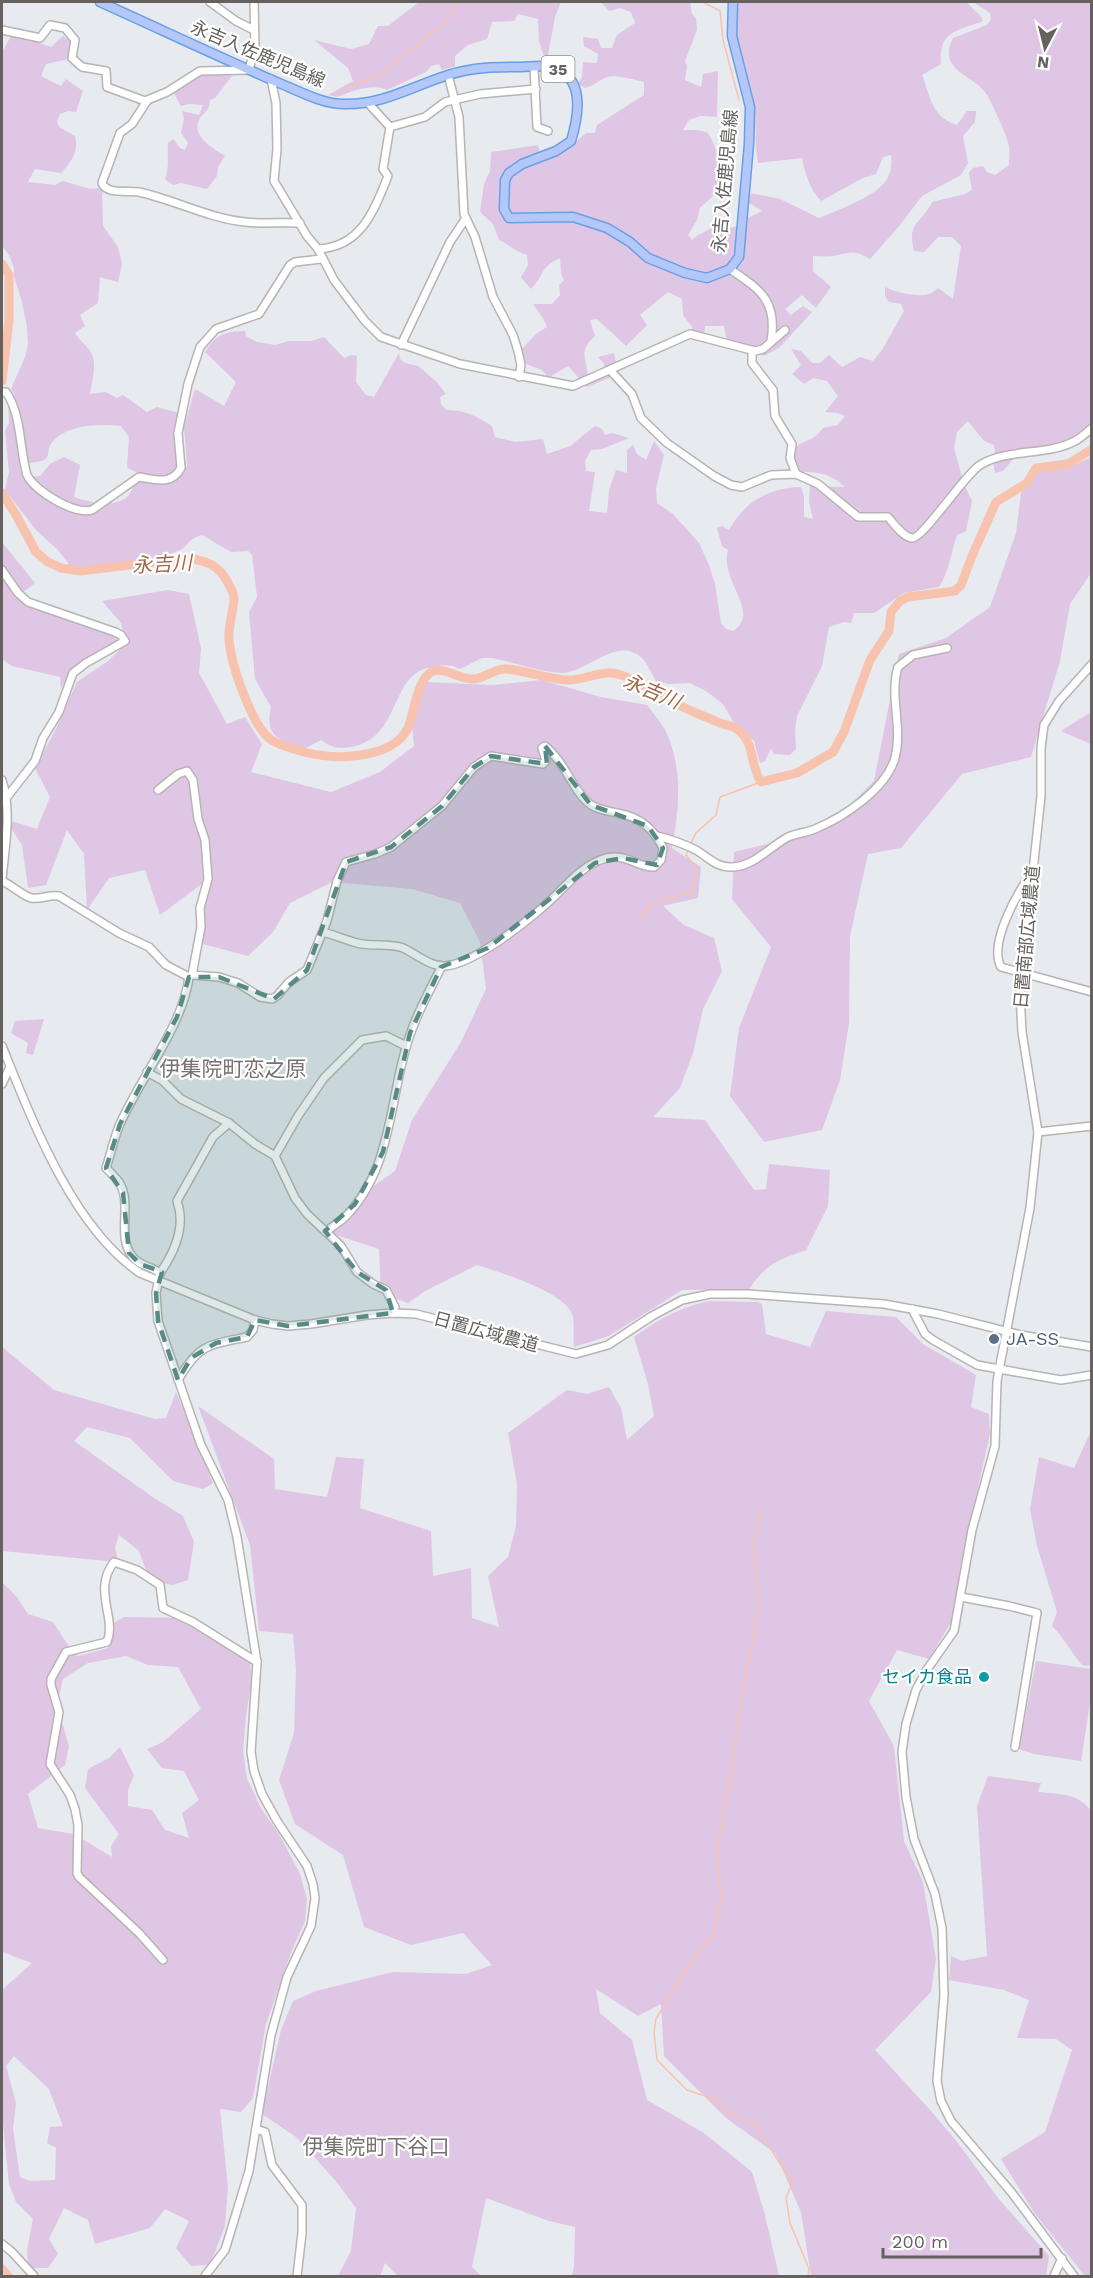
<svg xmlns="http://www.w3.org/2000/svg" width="1093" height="2278" viewBox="0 0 1093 2278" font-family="'Work Sans','Noto Sans JP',sans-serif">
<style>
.green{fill:#dfc6e4;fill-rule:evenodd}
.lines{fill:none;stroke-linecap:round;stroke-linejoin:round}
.stream{stroke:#f8c3ae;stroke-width:1.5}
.river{stroke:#f8c3ae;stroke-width:9}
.minor-casing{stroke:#b7b4b2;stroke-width:10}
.major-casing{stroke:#699fe5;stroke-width:11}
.minor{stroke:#fff;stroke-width:7}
.major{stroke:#b3c8f8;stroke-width:8}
.marked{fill:#588b86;fill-opacity:0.2;stroke:#588b86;stroke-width:4.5;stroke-dasharray:12 8;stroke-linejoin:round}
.service-dot{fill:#5c6f8a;stroke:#fff;stroke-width:2}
.culture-dot{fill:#0f9aa8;stroke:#fff;stroke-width:2}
.labels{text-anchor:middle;stroke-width:4.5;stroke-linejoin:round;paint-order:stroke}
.shield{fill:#fff;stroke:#93908e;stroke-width:1.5}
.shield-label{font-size:16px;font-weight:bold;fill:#65615e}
.street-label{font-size:18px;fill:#65615e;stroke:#fff}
.service-label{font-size:18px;fill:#4e5e75;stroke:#fff;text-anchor:start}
.culture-label{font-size:18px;fill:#0d838f;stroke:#fff;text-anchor:end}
.water-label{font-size:20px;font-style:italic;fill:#a16848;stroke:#fff}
.quarter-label{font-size:21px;fill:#77726f;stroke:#fff}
</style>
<rect width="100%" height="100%" fill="#e7eaef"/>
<g class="green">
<path d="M419,2h142l-6,15 -7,38 -3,5 -6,-19 -1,-22 -20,-5 -4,7 -22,1 -5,17 -19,6 -13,11v10l-13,4 -3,-6 -8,2 -5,6 -39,18c-13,-7 -37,1 -49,7l-10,-2 25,-14 -5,-13 -34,-28 37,9 18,-5 9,-18h10z"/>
<path d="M601,2h89l2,12 4,5 1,11 -12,31 2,5 -2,14 16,7 2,-13 15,-3 -1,46 -16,-1 -12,4 -6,10h15l10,3c13,22 12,34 9,59l-17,16 -3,12 -9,15 4,5c6,-6 14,-8 21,-13l12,2 13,-3 -3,36 -25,14 -1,7 26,-11 8,-10 5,-44 14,-7 -13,-8 2,-10 29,6 39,19c17,-7 55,-21 66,-36 6,-8 7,-18 6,-27l-8,2 -7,17 -13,4 -42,23c-11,-11 -16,-28 -19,-43l-44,5c-4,-20 -1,-40 -4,-61 -6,-33 -27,-66 -16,-100h229c5,8 13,10 16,19 -26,10 -45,10 -42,43l-19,11c9,23 9,41 35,50l10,-14h9l-1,11 -12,14 5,27 -7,12 -39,21 -22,29 -30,34c-17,-10 -20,-6 -37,-3 -6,1 -13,0 -20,0v15l18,16 -15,21 -14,-13 -17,14 6,6 12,-9 9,6 -33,36 -15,8 -16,-8 -21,-7 -3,-15h-19l-1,11h-12v-10l-9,-12 -1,-16 -14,-7 -28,23 7,10 -21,21 -29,-27 -7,1 5,16c-17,16 -9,20 -7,41l17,-5 -1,-8 -6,-7 16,-4 4,21 -31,13 -19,-21 -20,12 -6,-8 -16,-6 -5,-14 15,-16 11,-7 -4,-9 -10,-14h19l8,-9 -1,-10 5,-5 -3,-6 -1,-16c-21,10 -15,17 -29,31l-10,-12 7,-12 -1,-10c-12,-3 -17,-10 -28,-15l-6,-16 -13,-12 4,-28 6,-13 1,-19 47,-7 4,16c19,-4 29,-16 44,-28h9l2,-8 47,-30v-13c-10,-2 -26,-8 -36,-5 -8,2 -14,9 -23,11l-7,-4 4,-7 1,-15 14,1 1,-9 -14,-8 -1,-9 15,2 3,9h11l5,-13 18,-12 -4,-11 -11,-4 -11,3z"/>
<path d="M973,2h118v432c-23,12 -50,22 -76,23l-12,14 -8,2 -2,-11 3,-3 -2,-14 -10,-4 -16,-20 -11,11 -3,16 10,36 8,17 -6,30 -9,4c-6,17 -8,37 -18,52l-35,6 -30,20h-20l-3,10 -7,-1 -15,5 -7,39 -25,50 -2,14 1,19 -6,6 -16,-1 -3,-6 -6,13 -5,2 -6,-22 -20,-18 -11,-19 -17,-13 -16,-8 -21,1 -13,-3c-4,-7 -9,-18 -15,-24 -25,-21 -53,15 -79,16 -16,0 -52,-11 -69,-15h-11l-22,11c-10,-5 -17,-4 -27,-2 -45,5 -30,71 -82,80 -13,2 -19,1 -30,-7l-17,9c-23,-8 -40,-12 -33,-42l-16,-28 -6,-67 8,-15 -5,-43 -4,-3 -17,1 -29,-17c-15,4 -13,11 -22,15 -28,12 -79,20 -109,17l-13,-17 -22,-20 -31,-40 4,-18 -4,-41 4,-8 -1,-22 7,-6 -4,-6 14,-32 3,-13 -1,-17 -5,-25 -8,-26v-8l-5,-13 -7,-9v-198l2,1 8,-15 39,13 12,-11 11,8 -6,15 -22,5 -5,12 20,10 5,-7 17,12 -7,21 -8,-1 -8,3 -3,7 2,6 16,9c4,16 -4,26 -14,37l-26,-4 -7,13 27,3 8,-4 27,8 12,-1 1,38 15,21 4,17 -4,18 -18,-5 -2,26 -18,12 5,11 -10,7c6,10 11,11 15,18 8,11 2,30 0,43l16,-2 11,6 6,-3 24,17 10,-5 22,6 -1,52 -8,10c-13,3 -33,0 -43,-8l2,-30 -8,-11c-21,-2 -48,-2 -65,12 -16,14 4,23 -29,25l-3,-22 -8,-1 4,29 4,9 16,-2 10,-12 14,-7 16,8 -6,32c14,5 38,11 52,1 6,-5 6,-14 14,-18l28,3 17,-11 2,-7 -3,-38 11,-38 29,17 12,-24 -31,-30c10,-17 20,-21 40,-21l1,5 11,6 18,3 14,-4h22l13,-4 20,21 8,-3 5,1 -1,26 10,13 8,2 25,-44 1,6 5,4 13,3 19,16 9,12 -6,3 1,7 5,6c19,0 30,6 46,16l3,11 20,5 28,-3 4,15 23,-8 25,-20 7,3 3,6 7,-2 17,5 -27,11 -11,1 -6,11 1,10 9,1 -6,39 18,2 2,-23 7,-20 11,3v-23l6,-5 4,9 9,6 8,-19 10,14 -8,33 1,15 16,11 26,29 10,22 6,19 6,39 5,6 7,2c29,-18 -14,-51 -5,-81l-6,-4 -5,-18 5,-2 7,4c16,-29 40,-42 72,-43l3,10v20l9,2 -4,-17 1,-16 35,1c-15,-14 -29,-16 -49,-15l-3,-23c12,-10 20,-7 30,-21l15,-3 7,-9 -7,-3 -13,-1 13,-16 -11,-15 -14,-3 -9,6 -12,-10 9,-9 -10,-16 10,2 11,12h8l9,-8 13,12 18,-10 13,4 9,-11 22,-39 -3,-7 -12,-2 -4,-6v-9c10,5 33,11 44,7 3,-1 6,-4 9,-6l15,11 8,-53 -9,-9h-14l-14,15 -10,-1c-7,-30 6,-25 18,-49l33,-8 7,-4 -3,-17 4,-5 10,-2 4,6 8,3 14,-10c0,-6 1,-13 0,-19 -2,-10 -16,-41 -22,-51 -12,-20 -51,-24 -34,-57l34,-13 4,-6 -1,-6z"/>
<path d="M204,74l28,2 -17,22 -5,2c-1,13 -6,11 -11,20 -8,16 15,29 26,36l-7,11 -1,9 -10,13 -26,-6 -8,2 -8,-6c5,-13 2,-23 3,-36l5,-4 7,9 5,2 3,-7 -7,-10 3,-14 -2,-8 17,4 4,-10 -14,-1 -8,2 -8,-14 19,-13z"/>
<polygon points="1091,457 1091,573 1070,604 1060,661 1031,757 962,774 901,848 868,854 850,936 849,1023 840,1080 822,1130 764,1142 730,1096 739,1028 771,947 732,899 734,852 825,830 874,781 899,654 946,638 990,607 1016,533 1021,493 1037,472 1068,468"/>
<polygon points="2,542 35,583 22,593 42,611 101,622 118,641 73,667 61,688 60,677 12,666 2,659"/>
<path d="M168,590l21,4 12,54 -2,25 28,51 18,-7 17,27 -11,28 80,20 49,-20 34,-26 -4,-40 16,-24 67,3 48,-5 60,17 46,8c7,10 17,20 21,31 15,37 11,74 4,112l29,19 -3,31 -35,8 21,19 30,13 8,33 -19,38 -10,44 -13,35 -27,29 52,3 49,70 12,-1 3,-25 61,6 -2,36 -22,44c-28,10 -39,13 -57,39l-67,1 -73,46 -35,11c-1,-10 1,-24 -2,-33 -8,-22 -73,-42 -95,-49l-52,26 -17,12 -27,-10 -2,-44 -52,-17 38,-40 30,-21 17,-51 49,-78 25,-53 -6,-47 -20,-39 -48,-14 -80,-7 -42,21 -17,29 -25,24 -45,-12v-61l-43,32 -15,-45 -36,8 -22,32 -3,-56 -17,-24 -21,55 -18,3 -6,-43 -17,-26 32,10 13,-32 -15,-29 21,-39 21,-47 31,-21 18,-17 -5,-21 -19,-22z"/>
<polygon points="1091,712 1091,744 1061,731"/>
<polygon points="44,1019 33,1055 26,1053 28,1043 11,1033 15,1021"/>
<path d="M710,1301l48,1 4,2 4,30 44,13 16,-36 70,6 27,27 53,31 -5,32 18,7 1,20 -30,134 -6,49 -25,42 -32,-9 -28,51 25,45 10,95 19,41 13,77 -5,33 -56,58 56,61 27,32 40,55 51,58 -3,20h-235l-10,-64 -26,-59 -49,-35 -62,-62 -3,-52 -23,12 -42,-27 4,24 32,27 15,60 57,33 48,39 13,43 14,61h-207l2,-9 1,-40 -26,-6 -63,-23 -14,69 9,9h-83l-13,-13 -5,13h-42l13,-25 5,-43 -21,-28 -39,-43 -34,-23 19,-84 12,-29 23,-10 77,-19 73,2 26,-9 -29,-32 -52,12 -47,-18 -21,-72 -48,-31 -16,-44 15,-47 2,-63 -3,-36 -34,-3 -9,-86 -52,-139 76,53 1,30 52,8 9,-40 28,2 -4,49 71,23 2,45 38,-8 1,50 27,9 -11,-51 20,-19 8,-31 1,-42 -9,-51 59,-43 20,4 22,-7 12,21 6,32 27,-24 -6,-32 -14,-47c27,-19 44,-29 76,-36z"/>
<polygon points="2,1347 54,1390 155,1419 166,1418 176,1392 213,1483 203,1489 173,1481 130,1438 87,1427 74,1441 154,1498 183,1516 194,1542 188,1580 173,1585 150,1581 139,1551 119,1535 115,1547 118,1562 2,1551"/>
<path d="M1091,1431v235l-9,-1c-11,-13 -18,-27 -30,-39l5,-14 -20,-66 -7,-37 9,-52 35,11z"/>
<path d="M2,1582l15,15 11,17 25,8 17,26 8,8 30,-8 3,-8 -3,-14 16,-9 55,1 43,22 28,23 2,16 -6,37 -3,35 4,28 15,31 17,24 21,40 7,25 -2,22 -13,29 -26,74 -13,74 -12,14 -21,-3 8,78 -3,39 -15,39 -19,1 -15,-18 13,-27 -24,-12 -15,19 -55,16 -7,-24 -24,-12 -15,31 9,15 -10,14h-20l-1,-18 6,-31 -17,-17 -7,-18 -7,-70v-124l30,-27 -30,-11zM126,1656l22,9 30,2 23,42 -38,33 -16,7 15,19 22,3 15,29 -17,13 7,25 -24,-8 -13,-20 -24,-4v-16l6,-15 -14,-28 -11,11 -21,11 -3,19 34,46 -8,12 1,11 -38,-23 -36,-6 -10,-34 37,-29 4,-19 -12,-41 6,-26 25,-16zM14,2056l35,33 14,37 -13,1 -3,16 9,5 -1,32 -25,1 -10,-4 -7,-48 3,-26 -10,-37z"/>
<polygon points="1036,1661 1091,1669 1091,1697 1081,1761 1034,1754 1019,1749"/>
<path d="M988,1776l53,7 -3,9c21,2 40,1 53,19v465h-6l-50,-62 -34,-55 44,-27 27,-82 -16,-11 -39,-1 12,-38 -25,-10 -55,-10 2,-24 11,5 25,-5 -10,-150z"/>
</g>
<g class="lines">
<g class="stream">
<polyline points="703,2 720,11 723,40 739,100"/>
<polyline points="342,89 383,74 391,65 446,22 458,2"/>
<polyline points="691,843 696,833 716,815 720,797 761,782"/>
<polyline points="640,920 651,903 693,892 696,868 686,855 688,851"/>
<polyline points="760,1511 754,1548 759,1608 740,1705 733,1761 717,1851 721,1900 714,1933 682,1975 656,2019 654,2033 657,2060 687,2090 717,2100 728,2113 754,2122 792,2183 786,2198 790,2223 809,2269 808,2276"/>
</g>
<g class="river">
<polyline points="2,264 9,275 9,320 2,381"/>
<path d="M2,493l13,20 21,39 12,10 13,6 19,3 108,-13c19,3 31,7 40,25 3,5 6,10 6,16 -1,14 -6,27 -5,41 2,24 22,84 41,99 8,6 24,10 34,13 30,8 88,8 104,-24 6,-14 9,-50 25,-57 12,-4 26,8 39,8 11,1 22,-11 34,-10 21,1 41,11 63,11 17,0 31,-10 49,-6 22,6 47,25 69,35 11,5 22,9 33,14 6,2 12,3 17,6 18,12 13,37 24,53l36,-9 36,-21 11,-20 26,-72 19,-29 2,-19 9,-11 8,-4 47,-6 6,-6 11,-29 24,-54 31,-19 9,-15 32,-4 24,-15"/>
<polyline points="2,2269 8,2276"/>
</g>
<defs>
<g id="minor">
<polyline points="210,2 236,21 254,30"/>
<polyline points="2,30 40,38 50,25 65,28 75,40 72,58 82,67 106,71 107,87 145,101 167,92 200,71 249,70 255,47 254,2"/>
<polyline points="534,67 537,127 548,131"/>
<polyline points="448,75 459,117 464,214 475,237 493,297 513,335 518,351 521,365 519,377"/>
<polyline points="271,79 276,103 277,149 274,181 307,236 318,249 334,280 365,321 381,337 460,364 573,386 690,334 755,351 763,349 785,330"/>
<path d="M147,101l-15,23 -12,9 -18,50c5,12 25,7 37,9 36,8 69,26 106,30 18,2 37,0 55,1"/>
<polyline points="390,127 425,117 445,102 480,94 536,89"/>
<path d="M318,249c43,-2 56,-38 70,-73l-5,-7 7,-42 -22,-24"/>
<path d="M730,269c29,20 48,31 41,72"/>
<polyline points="401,345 450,242 466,218"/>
<polyline points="752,350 752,363 773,390 775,416 792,444 790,458 796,474"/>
<path d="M610,370l22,24 9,24 26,25 47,33 17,9 11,2 29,-12 25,-1 22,10 40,33h30c6,7 15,20 24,21 10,2 53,-64 68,-73 28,-17 64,-9 93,-23 7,-3 13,-9 19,-14"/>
<path d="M2,392h4c16,23 13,56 21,83 8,16 47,40 65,35l47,-33c16,2 32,9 42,-9l-3,-35 10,-49 12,-37 16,-18 43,-15 31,-49 5,-3 26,-3"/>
<polyline points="2,570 18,593 28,602 115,632 121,635 125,641 86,663 73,673 59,712 43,738 35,761 7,797"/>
<path d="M2,780c10,31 3,67 0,99"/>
<polyline points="158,790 178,774 187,771 193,780 198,819 205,840 208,879 200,908 201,927 192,975"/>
<path d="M657,836c13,3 27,8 39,14 12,7 21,18 36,17 21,0 39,-21 56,-30 9,-4 18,-4 27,-8 29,-12 71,-40 80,-71 8,-31 -6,-62 3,-91l15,-12 34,-7"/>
<path d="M1032,872c-14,20 -44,71 -31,95l91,25"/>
<path d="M2,881c10,4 19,14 29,17 10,2 18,-4 28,-2l60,37 30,14 17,18 23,12"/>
<path d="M189,977c-6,49 -49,101 -69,147 -6,14 -9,29 -14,44 4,4 9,9 13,14 14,22 -3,53 13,74 7,10 19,10 28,17l-4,20 2,28 43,124 27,55 9,37 20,125 -6,90 3,19 8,23 15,27 30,45 6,18 2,14 -4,28 -24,51 -16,58 -22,136 -24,79 -20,26"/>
<path d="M189,977l3,-2 27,2 19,6 22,14 12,2 5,-3 12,-14 18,-12 20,-49 10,-40 9,-19 29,-8 16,-7 51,-41 32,-39 17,-11 52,8 3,-3 -4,-13 3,-2c21,17 28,46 46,59 8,5 17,6 26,8 23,4 36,15 46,35l-2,12 -7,7c-16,1 -27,-14 -48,-9 -21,6 -36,23 -51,38 -22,21 -81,69 -111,70 -15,0 -28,-12 -41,-18 -15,-5 -31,-1 -46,-5 -11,-3 -23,-8 -34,-11"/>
<path d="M2,1046c30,74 70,181 138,227l115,47 17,4 16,2 23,-2 56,-9 26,-2 23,1 160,40 32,-9 44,-29 30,-16 28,-6h38l136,10 54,10 83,21 71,12"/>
<polyline points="147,1072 163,1081 181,1099 229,1123 255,1144 275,1156 295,1198 307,1214 341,1246 357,1272 373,1284 386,1290 395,1307 393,1313"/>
<polyline points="2,1084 10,1067"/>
<polyline points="1038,1132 1092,1126"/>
<polyline points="275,1156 298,1116 324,1078 362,1040 386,1036 406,1046"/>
<path d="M326,1232c5,-5 12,-9 18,-14 46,-45 45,-110 61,-167 8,-30 23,-58 37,-85"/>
<path d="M160,1273c14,-20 26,-47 17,-72l36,-64 16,-14"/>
<polyline points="912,1309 925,1334 933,1340 977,1365 1061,1380 1092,1375"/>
<path d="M178,1380c21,-36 30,-35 69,-43l6,-7 2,-10"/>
<polyline points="961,1597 1009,1606 1037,1613 1015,1747"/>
<path d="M163,1960l-24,-27 -60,-56 -2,-4 1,-48 -3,-16 -5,-14 -20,-31 9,-52 -8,-27v-6l15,-27 41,-10c10,-24 -15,-52 7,-80l23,8 23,15 3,23 30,14 64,40"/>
<polyline points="256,2129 265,2132 272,2165 302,2205 302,2233 297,2276"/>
<polyline points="2,2244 12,2252 34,2276"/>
<polyline points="1054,2276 1062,2258"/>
<polyline points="1074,2276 1012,2193 951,2121 941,2101 937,2081 944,1995 942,1928 935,1894 914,1839 906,1797 902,1752 906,1724 916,1690 926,1671 954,1631 972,1530 995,1446 997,1381 1030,1208 1038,1132 1022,1032 1020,993 1041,796 1041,748 1044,725 1059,701 1092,664"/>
</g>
<path id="major" d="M100,2c60,27 119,55 179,81 20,8 43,21 65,21 39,1 69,-18 104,-29 25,-8 48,-8 73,-8 10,0 26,-3 36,2 29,12 21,49 14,72l-15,10 -34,13 -13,9 -4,7 -1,29 5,9 64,-1 34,11 23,14 18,16 37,15 22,5 23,-9 9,-12 10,-113 1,-37 -18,-71 1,-34"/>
</defs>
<use href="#minor" class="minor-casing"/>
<use href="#major" class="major-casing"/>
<use href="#minor" class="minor"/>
<use href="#major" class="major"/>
</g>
<path class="marked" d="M545,746l46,59 57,21 15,22 -6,17 -34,-7 -28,5 -107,85 -47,19 -31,66 -27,119 -28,52 -30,27 32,41 29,18 7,23 -105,13 -33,-6 -8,17 -31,6 -25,15 -13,22 -20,-59 -2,-28 6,-21 -22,-8 -11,-11 -6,-60 -17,-25 14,-44 57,-107 12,-40h30l55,22 33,-29 39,-108 45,-15 51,-41 32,-39 17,-11 56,8z"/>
<circle class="service-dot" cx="994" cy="1339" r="6"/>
<circle class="culture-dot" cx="984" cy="1677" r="6"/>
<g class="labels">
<rect class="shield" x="541.5" y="56" width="33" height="26" rx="4.5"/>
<g class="shield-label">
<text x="558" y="75">35</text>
</g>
<g class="street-label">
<text transform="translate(258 54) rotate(23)" y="6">永吉入佐鹿児島線</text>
<text transform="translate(725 181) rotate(-85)" y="6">永吉入佐鹿児島線</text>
<text transform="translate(1027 937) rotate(-85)" y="6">日置南部広域農道</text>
<text transform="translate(486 1332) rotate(15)" y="6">日置広域農道</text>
</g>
<g class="service-label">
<text x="1006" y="1345">JA-SS</text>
</g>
<g class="culture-label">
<text x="972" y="1683">セイカ食品</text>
</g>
<g class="water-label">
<text transform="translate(162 564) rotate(-3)" y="7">永吉川</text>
<text transform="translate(652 691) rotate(23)" y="7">永吉川</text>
</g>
<g class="quarter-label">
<text x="233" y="1076">伊集院町恋之原</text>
<text x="376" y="2154">伊集院町下谷口</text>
</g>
</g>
<rect width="1093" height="2278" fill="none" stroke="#65615e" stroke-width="6"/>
<g transform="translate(1045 48) rotate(187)" stroke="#ffffff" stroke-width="4.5" paint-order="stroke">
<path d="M0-4.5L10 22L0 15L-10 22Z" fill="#65615e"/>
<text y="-9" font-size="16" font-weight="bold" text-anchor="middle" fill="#65615e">N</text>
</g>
<path d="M883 2248v9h158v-9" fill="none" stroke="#65615e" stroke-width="3"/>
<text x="892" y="2248" font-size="18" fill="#65615e" stroke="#ffffff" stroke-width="4.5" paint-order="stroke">200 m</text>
</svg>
